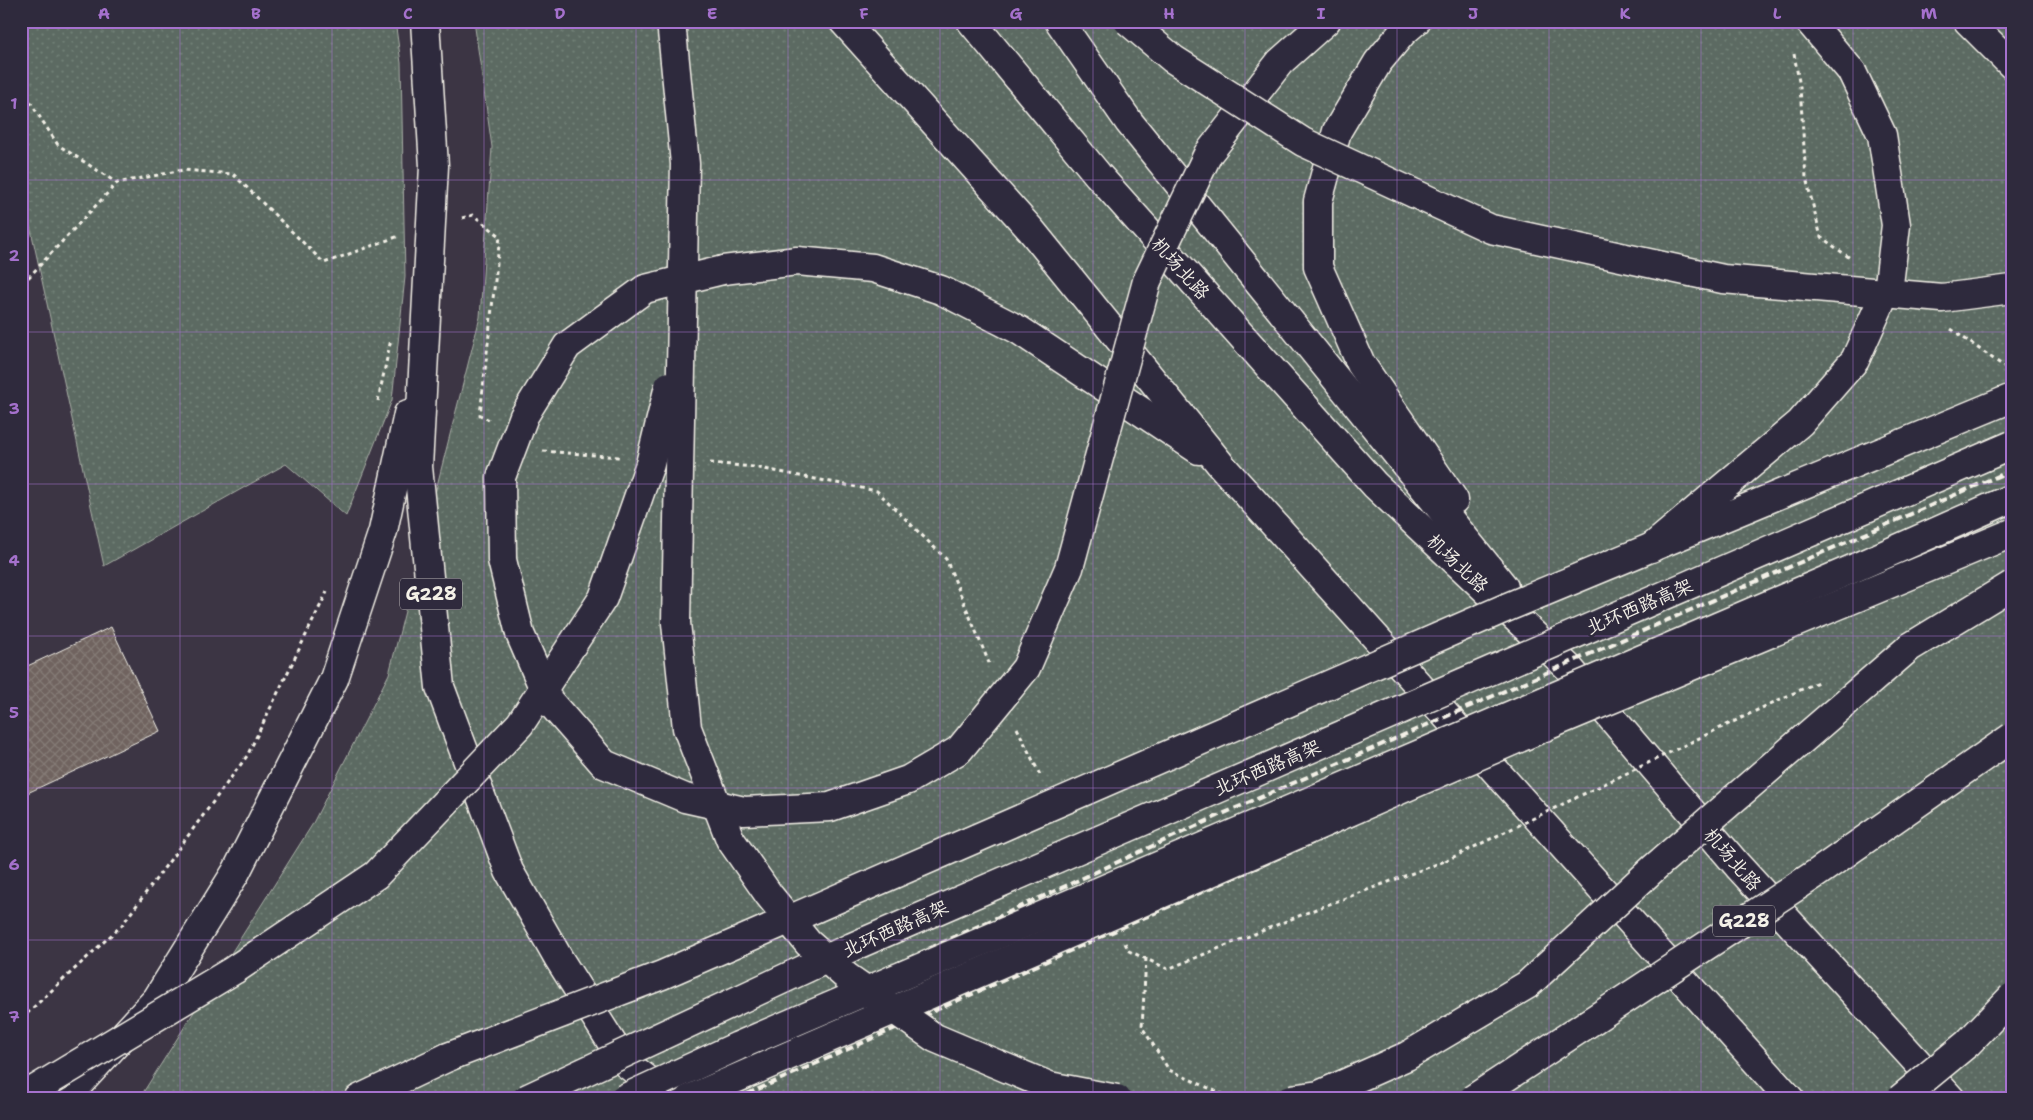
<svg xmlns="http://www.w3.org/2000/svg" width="2033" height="1120" viewBox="0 0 2033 1120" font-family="'Shantell Sans','LXGW WenKai TC',sans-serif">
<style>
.green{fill:url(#green-dots);stroke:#a8aea5}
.building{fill:url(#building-cross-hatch);stroke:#f4f1e8}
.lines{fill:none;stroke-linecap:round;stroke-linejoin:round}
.primary-casing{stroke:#f4f1e8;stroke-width:31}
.highway-casing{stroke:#f4f1e8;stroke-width:31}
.path{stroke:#f4f1e8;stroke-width:3;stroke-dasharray:4 4;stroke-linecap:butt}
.primary{stroke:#2f2a3d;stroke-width:28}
.highway{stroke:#2f2a3d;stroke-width:28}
.rail{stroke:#f4f1e8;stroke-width:4;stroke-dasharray:8 4;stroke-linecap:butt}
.primary-bridge-casing{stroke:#f4f1e8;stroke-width:31;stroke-linecap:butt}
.highway-bridge-casing{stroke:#f4f1e8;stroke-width:31;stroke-linecap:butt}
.path-bridge{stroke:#f4f1e8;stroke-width:3;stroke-dasharray:4 4;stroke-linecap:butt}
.primary-bridge{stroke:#2f2a3d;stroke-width:28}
.highway-bridge{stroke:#2f2a3d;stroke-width:28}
.grid{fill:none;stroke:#a571cd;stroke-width:1;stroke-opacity:0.55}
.labels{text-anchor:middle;stroke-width:5;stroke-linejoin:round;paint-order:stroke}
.shield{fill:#2f2a3d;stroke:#b9b5b5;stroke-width:1}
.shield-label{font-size:18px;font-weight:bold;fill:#f4f1e8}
.street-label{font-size:19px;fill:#f4f1e8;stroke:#2f2a3d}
.neatline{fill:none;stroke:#a571cd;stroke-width:2}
.grid-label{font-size:16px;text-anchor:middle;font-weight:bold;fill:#a571cd}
</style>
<defs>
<pattern id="green-dots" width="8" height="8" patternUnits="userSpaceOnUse" patternTransform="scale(1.25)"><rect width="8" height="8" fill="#5b6b62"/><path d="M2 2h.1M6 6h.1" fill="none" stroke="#738178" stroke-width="1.8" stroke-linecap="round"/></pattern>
<pattern id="building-cross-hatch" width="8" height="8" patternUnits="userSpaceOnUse" patternTransform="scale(1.25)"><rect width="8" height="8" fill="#6f635e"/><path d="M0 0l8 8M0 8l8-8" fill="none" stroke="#847a75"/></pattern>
</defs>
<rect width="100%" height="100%" fill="#3c3544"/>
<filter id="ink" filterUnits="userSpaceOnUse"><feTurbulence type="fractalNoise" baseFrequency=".02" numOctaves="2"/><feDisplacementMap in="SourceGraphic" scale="10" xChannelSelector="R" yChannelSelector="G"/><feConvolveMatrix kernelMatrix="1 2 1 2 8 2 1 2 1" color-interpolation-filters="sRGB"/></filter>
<g filter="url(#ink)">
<g class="green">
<polygon points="21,21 395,21 401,63 405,277 392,400 346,516 286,464 104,566 21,184"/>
<polygon points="474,21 2012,21 2012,1099 139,1099 312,825 389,674 480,317 492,147"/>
</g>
<polygon class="building" points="111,627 160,731 21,796 21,669"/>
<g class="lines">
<defs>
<g id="primary">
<polyline points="425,21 434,166 418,467 440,687 509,871 559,959 624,1062 673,1099"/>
<polyline points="65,1099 157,999 236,872 334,679 383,531 408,414"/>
<polyline points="359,1099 448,1057"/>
</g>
<g id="highway">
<polyline points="843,21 1031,230 1221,465 1790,1099"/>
<polyline points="971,21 1098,175 1375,485 1569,668 1738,866 1951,1099"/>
<polyline points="1059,21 1129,122 1504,587"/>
<polyline points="1416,21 1403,32 1378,62 1337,131 1318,201 1318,267 1361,364 1454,500"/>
<polyline points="1809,21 1852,72"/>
<polyline points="1968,21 2012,65"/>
<polyline points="1208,154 1280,62 1326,21"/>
<polyline points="723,270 797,261 873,268 941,290 1019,330 1199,450"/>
</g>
</defs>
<use href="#primary" class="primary-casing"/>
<use href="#highway" class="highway-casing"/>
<g class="path">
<polyline points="1794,54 1800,87 1806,178 1821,237 1850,258"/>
<polyline points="21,88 58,145 117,183 183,170 233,174 324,263 399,236"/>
<polyline points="462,218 473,215 500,236 480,415 489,420"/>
<polyline points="21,281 27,279 117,183"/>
<polyline points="1951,329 2005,367"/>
<polyline points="378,401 391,339"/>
<polyline points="543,451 619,457"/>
<polyline points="710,463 754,467 877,491 946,559 989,663"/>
<polyline points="1770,704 1820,681"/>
<polyline points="1017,728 1041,777"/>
<polyline points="1125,943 1129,951 1168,969 1316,909 1445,861"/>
<polyline points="1146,958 1142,1027 1169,1070 1233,1099"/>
<polyline points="21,1019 122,925 247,756 327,592"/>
</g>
<use href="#primary" class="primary"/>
<use href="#highway" class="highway"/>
<g class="rail">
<polyline points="602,1099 1220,815 2012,470"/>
<polyline points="736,1099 2012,532"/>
</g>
<defs>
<g id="primary-bridge">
<polyline points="448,1057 662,975 1510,606 2012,398"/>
<polyline points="689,1099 1549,725 2012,533"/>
<polyline points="1473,1099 1817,873 2012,737"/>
</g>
<g id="highway-bridge">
<polyline points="671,21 685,164 676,623 687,728 730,839 769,895 808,943 847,977 935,1038 1049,1086 1117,1099"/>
<polyline points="1128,21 1173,59 1303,142 1491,229 1723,279 1942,298 2012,289"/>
<polyline points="723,270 645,289 567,346 524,416 501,477 502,560 520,634 549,701 604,764 685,798 744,811 830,807 908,780 959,750 1026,668 1069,568 1147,281 1208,154"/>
<polyline points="1651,548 1800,423 1855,360 1889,284 1896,225 1882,135 1852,72"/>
<polyline points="21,1098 234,970 376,875 520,724 603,598 650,464 669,386"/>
<polyline points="526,1099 852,947 2012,445"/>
<polyline points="623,1099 738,1046 1850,570 2012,498"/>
<polyline points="1291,1099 1319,1095 1407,1056 1527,985 1655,867 1910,647 2012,585"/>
<polyline points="1900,1099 1968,1043 2012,997"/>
</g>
</defs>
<use href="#primary-bridge" class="primary-bridge-casing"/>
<use href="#highway-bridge" class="highway-bridge-casing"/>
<polyline class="path-bridge" points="1445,861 1770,704"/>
<use href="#primary-bridge" class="primary-bridge"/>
<use href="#highway-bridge" class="highway-bridge"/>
</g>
</g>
<path class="grid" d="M180,21v1078M332,21v1078M484,21v1078M636,21v1078M788,21v1078M940,21v1078M1093,21v1078M1245,21v1078M1397,21v1078M1549,21v1078M1701,21v1078M1853,21v1078M21,180h1991M21,332h1991M21,484h1991M21,636h1991M21,788h1991M21,940h1991"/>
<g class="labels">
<g class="shield">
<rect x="400" y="578.5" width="62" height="31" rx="4"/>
<rect x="1713" y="905.5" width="62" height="31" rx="4"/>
</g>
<g class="shield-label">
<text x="431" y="600">G228</text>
<text x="1744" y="927">G228</text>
</g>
<g class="street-label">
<text transform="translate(1181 268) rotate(48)" y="7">机场北路</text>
<text transform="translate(1458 563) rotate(43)" y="7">机场北路</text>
<text transform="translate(1639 606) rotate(-23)" y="7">北环西路高架</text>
<text transform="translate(1267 767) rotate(-23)" y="7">北环西路高架</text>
<text transform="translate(1733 859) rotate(49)" y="7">机场北路</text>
<text transform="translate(895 928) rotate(-24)" y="7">北环西路高架</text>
</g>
</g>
<rect width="2033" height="1120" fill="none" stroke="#2f2a3d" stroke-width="55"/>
<rect x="28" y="28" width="1978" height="1064" class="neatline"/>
<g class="grid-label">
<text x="104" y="19">A</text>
<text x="256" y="19">B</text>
<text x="408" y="19">C</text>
<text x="560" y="19">D</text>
<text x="712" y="19">E</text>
<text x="864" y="19">F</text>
<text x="1016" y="19">G</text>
<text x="1169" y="19">H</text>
<text x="1321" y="19">I</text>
<text x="1473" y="19">J</text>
<text x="1625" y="19">K</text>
<text x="1777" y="19">L</text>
<text x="1929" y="19">M</text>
<text x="14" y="109">1</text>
<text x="14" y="261">2</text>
<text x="14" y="414">3</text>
<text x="14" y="566">4</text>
<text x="14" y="718">5</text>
<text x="14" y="870">6</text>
<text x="14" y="1022">7</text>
</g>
</svg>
